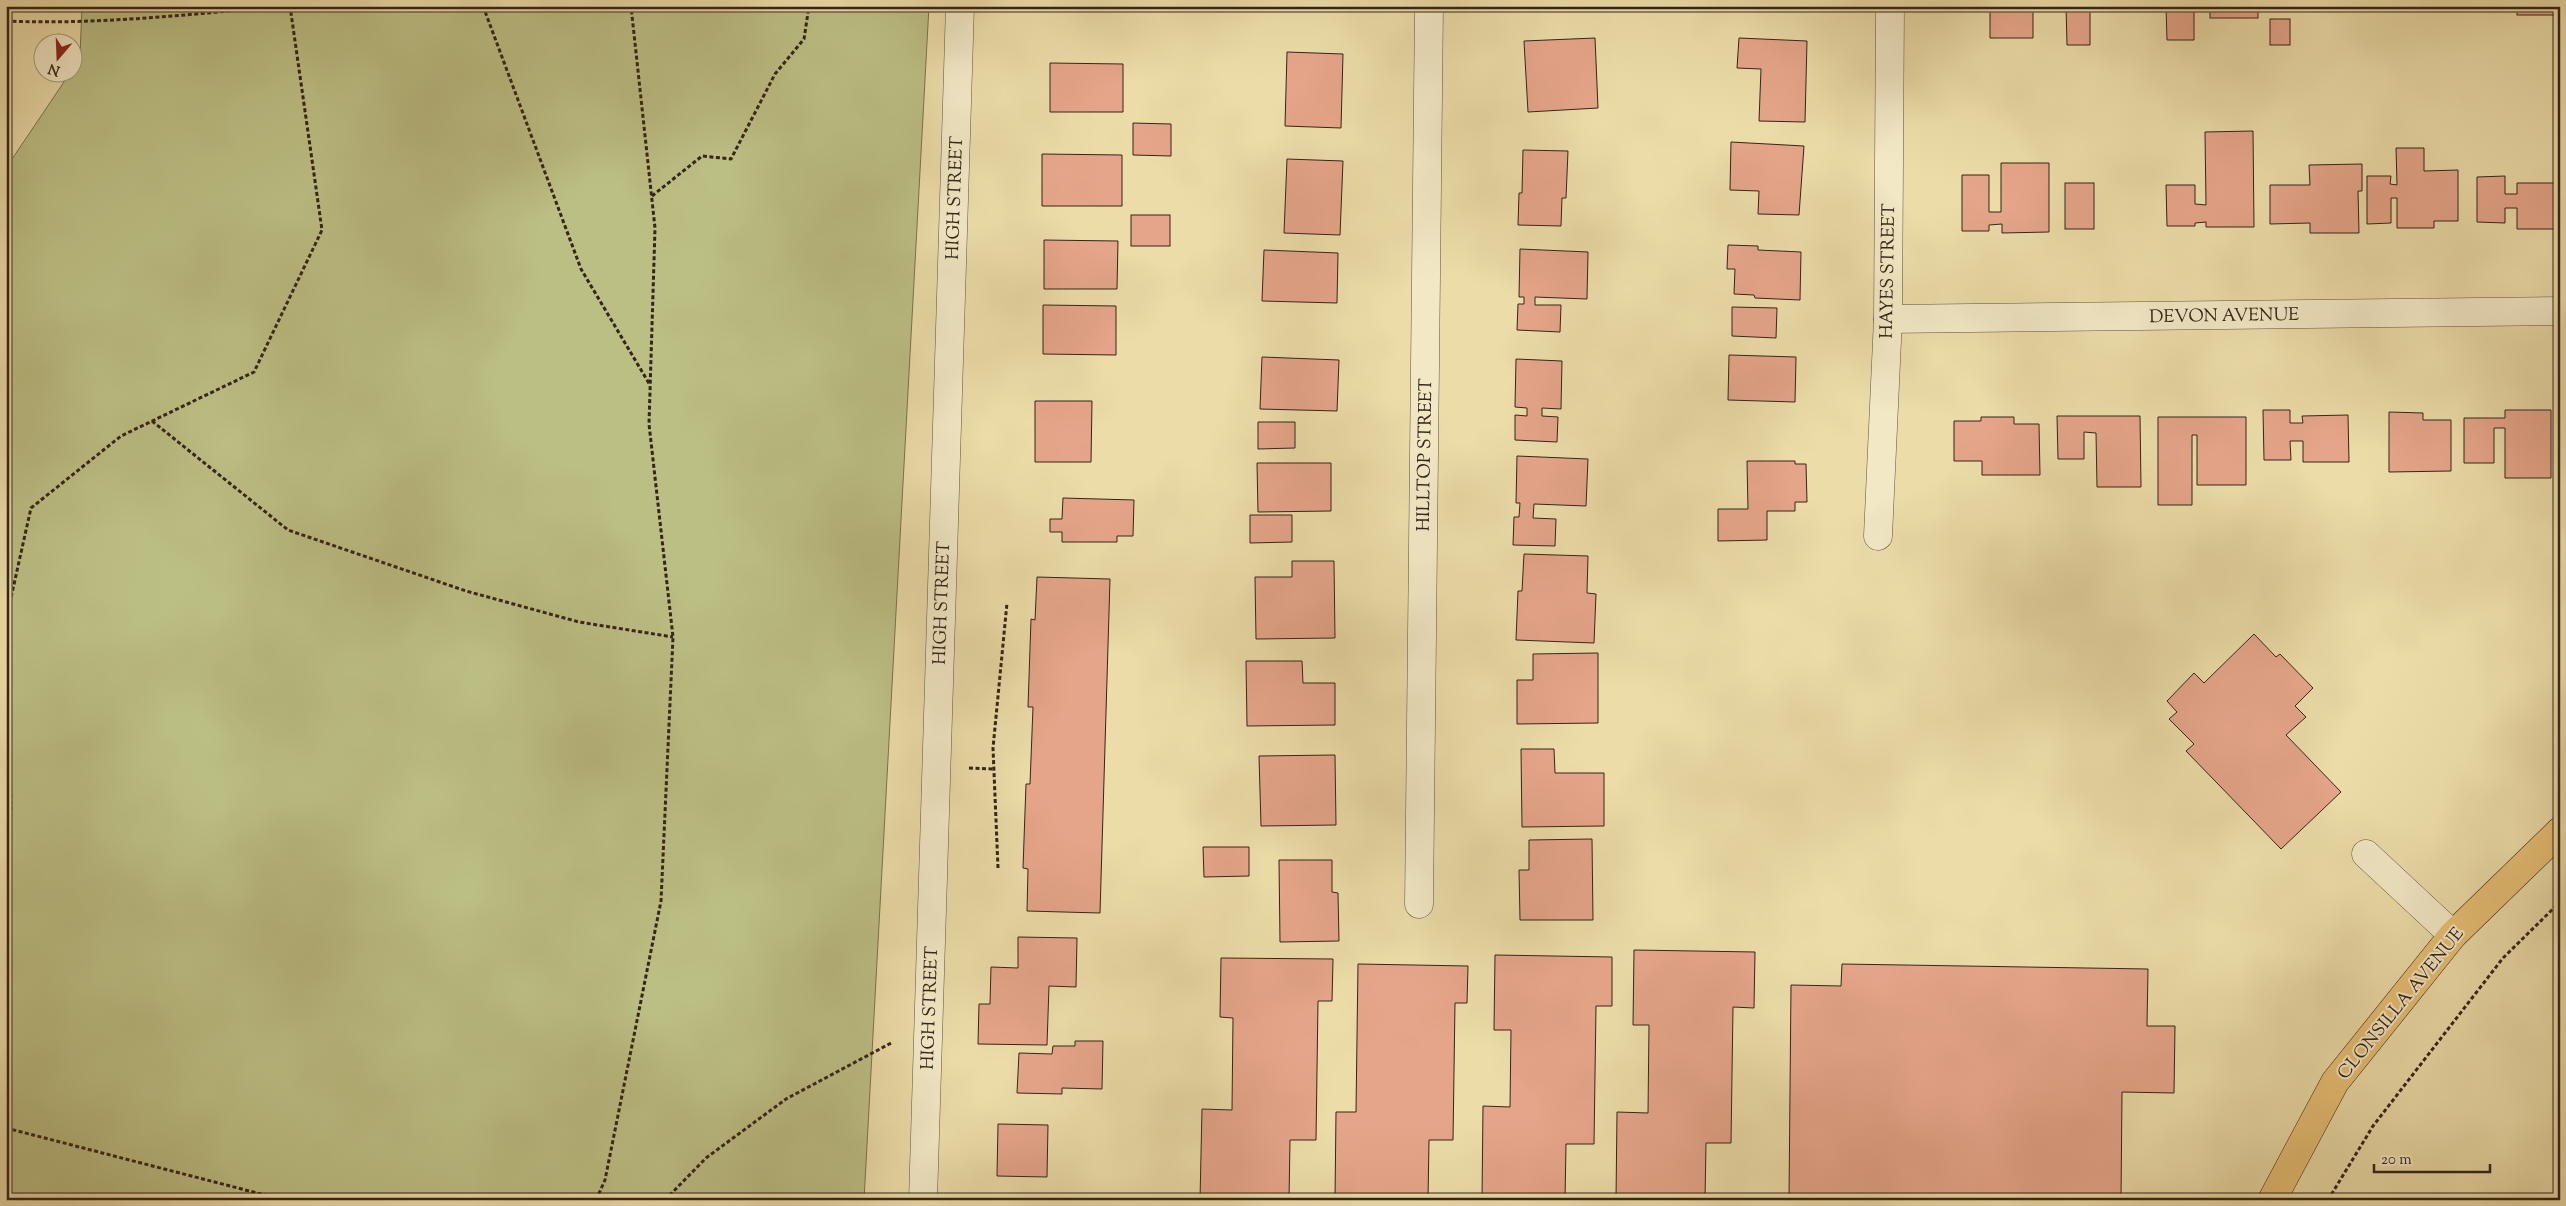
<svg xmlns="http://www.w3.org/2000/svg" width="2566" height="1206" viewBox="0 0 2566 1206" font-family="'Sorts Mill Goudy',serif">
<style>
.green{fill:#bcbf84;stroke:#78724e}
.building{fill:#e5a58a;stroke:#342419}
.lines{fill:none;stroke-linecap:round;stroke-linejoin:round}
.minor-casing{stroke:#62523d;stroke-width:29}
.major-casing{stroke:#342419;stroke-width:29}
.path{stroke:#342419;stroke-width:3;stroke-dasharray:4 2.5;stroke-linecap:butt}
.minor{stroke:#f2e8c6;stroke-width:28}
.major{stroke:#e6be74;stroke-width:28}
.labels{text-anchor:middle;stroke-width:4;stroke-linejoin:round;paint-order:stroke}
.street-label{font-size:18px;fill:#342419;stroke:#f2e8c6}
</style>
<rect width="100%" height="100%" fill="#ebdca8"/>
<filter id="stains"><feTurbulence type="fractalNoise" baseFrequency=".004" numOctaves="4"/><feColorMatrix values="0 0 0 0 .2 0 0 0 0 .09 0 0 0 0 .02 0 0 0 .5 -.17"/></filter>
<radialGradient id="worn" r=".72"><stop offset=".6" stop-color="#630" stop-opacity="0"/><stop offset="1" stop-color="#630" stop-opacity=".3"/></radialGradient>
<polygon class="green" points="82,6 929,6 864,1200 6,1200 6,168 70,73 72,72 80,57"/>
<g class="building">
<polygon points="2066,6 2090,6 2090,45 2067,45"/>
<polygon points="2098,6 2154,6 2155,7 2098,8"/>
<polygon points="2166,6 2194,6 2194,40 2167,40"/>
<rect x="2210" y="6" width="48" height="12"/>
<rect x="2517" y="6" width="43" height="9"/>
<polygon points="2033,8 2033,38 1990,38 1990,9"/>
<rect x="2270" y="19" width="20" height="26"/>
<polygon points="1595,38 1598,108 1528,112 1524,41"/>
<polygon points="1739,38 1807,41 1805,122 1759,121 1761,69 1737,68"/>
<polygon points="1287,52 1343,54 1341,128 1285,126"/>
<polygon points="1050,63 1123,64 1123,112 1050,112"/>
<polygon points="1133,123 1171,124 1171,156 1133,155"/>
<polygon points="2253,131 2254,227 2206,227 2206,222 2195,223 2195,226 2167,226 2166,185 2195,185 2195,204 2206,205 2205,132"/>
<polygon points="1731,142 1804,146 1799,215 1758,214 1759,191 1730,190"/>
<polygon points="2396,148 2424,148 2424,171 2458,170 2458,221 2434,221 2434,228 2397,228 2397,198 2391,198 2391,223 2367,224 2367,176 2391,176 2390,184 2397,185"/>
<polygon points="1523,150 1568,151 1566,198 1562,198 1561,226 1518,225 1519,193 1522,193"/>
<polygon points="1042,154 1122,155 1122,206 1042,206"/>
<polygon points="1287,159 1343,161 1340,235 1284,233"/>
<polygon points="2001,163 2049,163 2049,232 2002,233 2002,224 1989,225 1989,231 1962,231 1962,175 1989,175 1989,212 2001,212"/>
<polygon points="2362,164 2362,191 2358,191 2359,233 2310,233 2310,223 2270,224 2270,185 2310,185 2309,165"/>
<polygon points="2505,176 2505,194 2517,194 2517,183 2560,183 2560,229 2517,229 2517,208 2505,208 2505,223 2477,222 2477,177"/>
<rect x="2065" y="183" width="29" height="46"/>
<rect x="1131" y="215" width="39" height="31"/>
<polygon points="1044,240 1118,241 1117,289 1044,289"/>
<polygon points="1728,245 1758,246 1758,250 1801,252 1800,300 1755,298 1754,295 1734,294 1735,269 1727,269"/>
<polygon points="1520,249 1588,252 1587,299 1535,297 1535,305 1561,305 1560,332 1517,330 1518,304 1524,304 1524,297 1519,297"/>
<polygon points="1264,250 1338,253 1337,303 1262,301"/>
<polygon points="1043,305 1116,306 1116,355 1043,354"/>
<polygon points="1732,307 1777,308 1776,338 1732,336"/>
<polygon points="1729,355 1796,357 1795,402 1728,400"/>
<polygon points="1262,357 1339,360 1337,411 1260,409"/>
<polygon points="1516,359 1562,361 1561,409 1542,408 1542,416 1558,417 1557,442 1515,440 1515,415 1527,416 1527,408 1515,407"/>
<polygon points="1035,401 1092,401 1091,462 1035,462"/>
<polygon points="2263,410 2290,410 2290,423 2303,423 2302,416 2348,415 2349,462 2303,462 2303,441 2290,441 2291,460 2264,460"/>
<polygon points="2505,410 2551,410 2551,478 2505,478 2505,428 2494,428 2494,463 2464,463 2464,418 2505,418"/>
<polygon points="2389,412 2423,413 2423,420 2451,420 2451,471 2389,472"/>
<polygon points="2057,416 2140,416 2141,487 2097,487 2096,433 2084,432 2084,459 2058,459"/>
<polygon points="1981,417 2014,417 2014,424 2039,424 2040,475 1982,475 1982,461 1954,461 1954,421 1981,421"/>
<polygon points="2158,417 2246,417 2246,485 2197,485 2197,435 2192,435 2192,505 2158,505"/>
<polygon points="1258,422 1295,422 1295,448 1258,449"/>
<polygon points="1517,456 1588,459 1586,506 1534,504 1533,518 1556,519 1555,546 1513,545 1514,517 1519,517 1520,503 1516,503"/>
<polygon points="1747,461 1795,461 1795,464 1806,464 1807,502 1795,502 1795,511 1767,511 1767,540 1718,541 1718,509 1748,509"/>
<polygon points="1257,463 1331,463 1331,511 1258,512"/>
<polygon points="1063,498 1134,500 1133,536 1117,536 1117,542 1062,542 1062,532 1050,532 1050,519 1062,519"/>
<polygon points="1250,515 1292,515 1292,542 1250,543"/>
<polygon points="1524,554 1588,556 1587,593 1596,594 1594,643 1516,640 1518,591 1522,591"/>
<polygon points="1292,561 1334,561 1335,638 1256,639 1255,577 1292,577"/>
<polygon points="1037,577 1110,579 1100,913 1027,911 1028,869 1023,868 1026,784 1030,784 1033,707 1028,707 1031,619 1035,620"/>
<polygon points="2254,634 2276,657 2280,654 2313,688 2295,706 2306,717 2286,735 2341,792 2281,849 2186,751 2194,744 2169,719 2177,712 2167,701 2194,673 2204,683"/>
<polygon points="1598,653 1598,723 1517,724 1517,680 1533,680 1533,654"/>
<polygon points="1246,661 1302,661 1303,683 1335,683 1335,725 1247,726"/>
<polygon points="1521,749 1554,749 1555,773 1604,773 1604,826 1522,827"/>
<polygon points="1335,755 1336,825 1261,826 1259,756"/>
<polygon points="1592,839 1593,920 1520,920 1519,870 1529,870 1529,840"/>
<polygon points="1203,847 1249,847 1249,876 1204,877"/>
<polygon points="1279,860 1332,860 1332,892 1338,893 1339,941 1280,942"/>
<polygon points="1018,937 1077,938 1076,987 1049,986 1047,1045 978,1044 979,1004 990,1004 991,967 1018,968"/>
<polygon points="1634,950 1755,952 1754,1008 1733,1007 1731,1143 1706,1143 1705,1200 1616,1200 1617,1112 1648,1113 1649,1025 1633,1025"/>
<polygon points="1495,955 1612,957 1612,1006 1596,1006 1594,1144 1566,1144 1565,1200 1482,1200 1483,1106 1510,1107 1511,1030 1494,1030"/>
<polygon points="1221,958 1333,959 1332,1001 1318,1001 1316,1140 1290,1140 1289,1200 1200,1200 1202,1109 1232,1110 1233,1018 1220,1017"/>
<polygon points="1358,964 1468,966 1467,1003 1455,1003 1453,1140 1429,1140 1428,1200 1335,1200 1336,1112 1356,1112"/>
<polygon points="1842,964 2148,969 2147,1026 2175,1026 2174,1093 2122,1092 2121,1200 1789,1200 1791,985 1841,986"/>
<polygon points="1075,1041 1103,1041 1102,1089 1062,1088 1062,1094 1017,1093 1019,1053 1052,1054 1053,1046 1075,1046"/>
<polygon points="998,1124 1048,1125 1047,1177 997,1176"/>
</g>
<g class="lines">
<defs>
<g id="minor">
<polyline points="1888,319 2560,311"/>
<polyline points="1878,536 1888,319 1890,6"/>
<polyline points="2366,854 2453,935"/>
<polyline points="1419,904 1429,6"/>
<polyline points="923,1200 960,6"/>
</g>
<polyline id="major" points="2272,1200 2335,1082 2453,935 2560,831"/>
</defs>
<use href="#minor" class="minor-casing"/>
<use href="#major" class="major-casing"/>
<g class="path">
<polyline points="483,6 581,269 650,385"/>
<path d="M6,21c93,4 186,-7 279,-15"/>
<polyline points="652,196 702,156 731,159 775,74 804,39 809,6"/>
<polyline points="152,421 288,530 466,591 579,622 673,637"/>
<polyline points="969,768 994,769"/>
<polyline points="998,868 993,748 1007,603"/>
<polyline points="6,902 11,810 8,611 31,508 121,436 254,372 322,230 290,6"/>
<polyline points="6,1128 284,1200"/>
<polyline points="596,1200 605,1180 661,901 673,637 649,424 655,228 631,6"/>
<polyline points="665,1200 706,1158 786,1099 893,1042"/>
<polyline points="2328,1200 2373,1126 2503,958 2560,902"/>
</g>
<use href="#minor" class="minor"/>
<use href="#major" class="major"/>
</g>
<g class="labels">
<g class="street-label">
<text transform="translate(954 198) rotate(-88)" y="6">HIGH STREET</text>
<text transform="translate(1887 271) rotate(-89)" y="6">HAYES STREET</text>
<text transform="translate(2224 315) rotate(-1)" y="6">DEVON AVENUE</text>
<text transform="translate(1424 455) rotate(-89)" y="6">HILLTOP STREET</text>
<text transform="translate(941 603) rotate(-88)" y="6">HIGH STREET</text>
<text transform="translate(2400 1003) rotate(-51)" y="6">CLONSILLA AVENUE</text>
<text transform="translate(929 1008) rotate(-88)" y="6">HIGH STREET</text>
</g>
</g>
<rect width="2566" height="1206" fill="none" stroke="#ebdca8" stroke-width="25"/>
<rect x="8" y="8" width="2551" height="1191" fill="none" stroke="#342419" stroke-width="2.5"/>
<rect x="12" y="12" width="2541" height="1181" fill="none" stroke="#342419"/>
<g transform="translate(58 58) rotate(199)"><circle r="24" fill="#f2e8c6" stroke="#a69a81"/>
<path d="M0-4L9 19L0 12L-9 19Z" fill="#8f2418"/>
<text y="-8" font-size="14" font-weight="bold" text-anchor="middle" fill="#342419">N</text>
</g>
<path d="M2374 1164v8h116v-8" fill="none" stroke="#342419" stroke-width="2.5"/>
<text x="2381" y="1164" font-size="15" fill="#342419" stroke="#f2e8c6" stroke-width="4" paint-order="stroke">20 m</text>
<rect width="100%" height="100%" filter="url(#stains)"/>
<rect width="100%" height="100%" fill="url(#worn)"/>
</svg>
